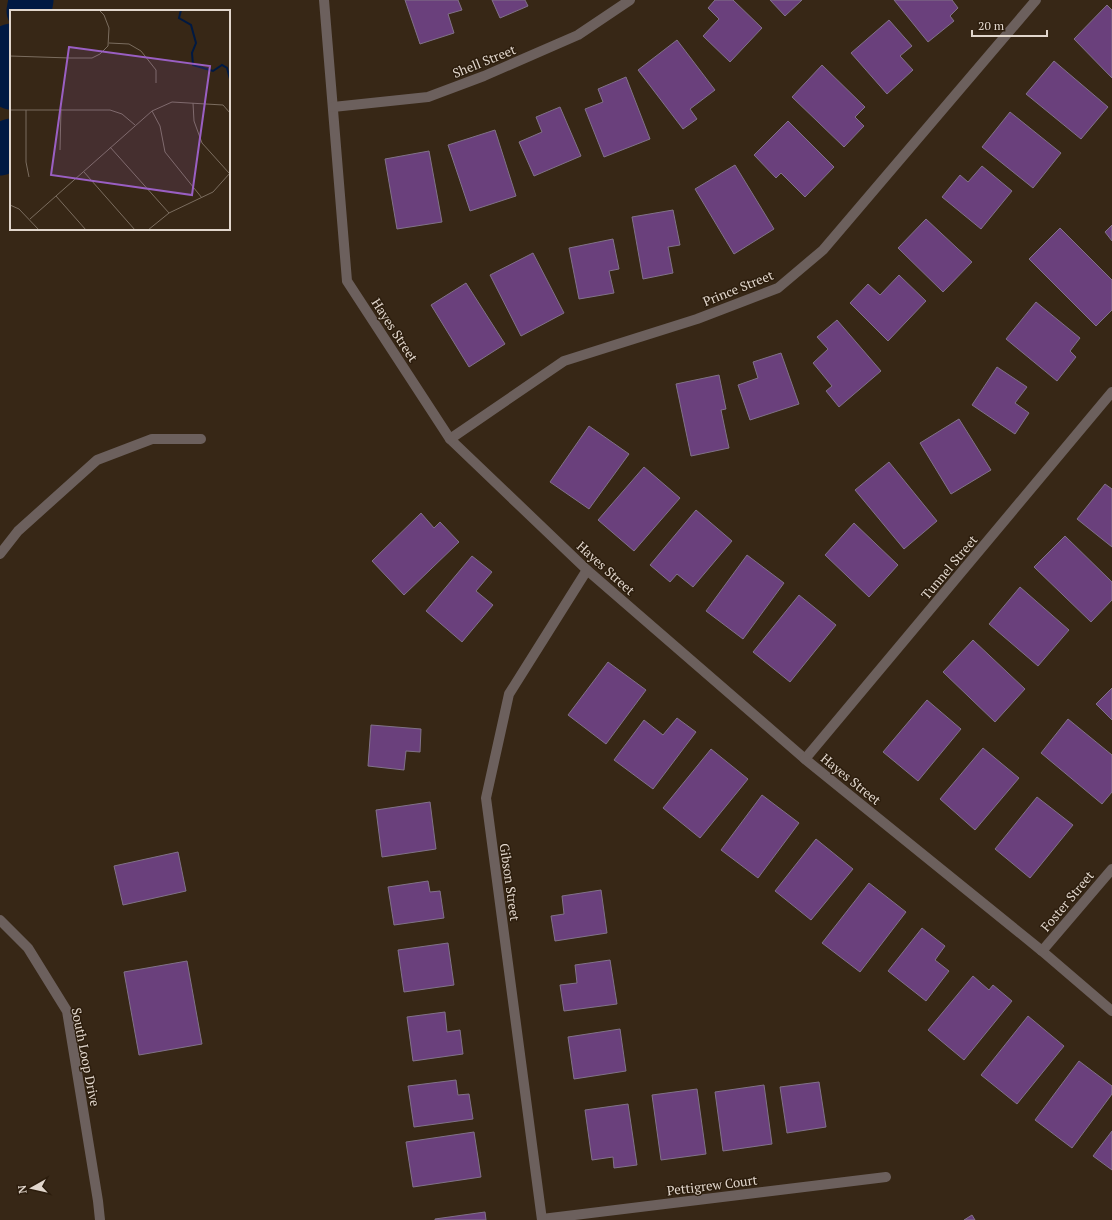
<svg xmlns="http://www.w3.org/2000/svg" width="1112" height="1220" viewBox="0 0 1112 1220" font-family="'PT Serif',serif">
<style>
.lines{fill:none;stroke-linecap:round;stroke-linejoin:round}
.river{stroke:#001942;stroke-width:45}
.building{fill:#6a407c;stroke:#817288}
.minor{stroke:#6c605d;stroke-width:10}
.labels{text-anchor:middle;stroke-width:3;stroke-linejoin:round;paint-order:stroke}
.street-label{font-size:13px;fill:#e1d6cc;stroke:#2c1d0d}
.inset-river{fill:none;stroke:#001942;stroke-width:2}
.inset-road{fill:none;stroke:#7b6d5f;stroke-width:1}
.view{fill:#9a5fc3;fill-opacity:0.15;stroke:#9a5fc3;stroke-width:2}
.inset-edge{fill:none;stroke:#e1d6cc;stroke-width:2}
</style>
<rect width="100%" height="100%" fill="#372716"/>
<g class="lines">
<g class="river">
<polyline points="29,11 31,0"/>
<polyline points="11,46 4,55 11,87"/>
<polyline points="0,153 5,150 11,141"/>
</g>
</g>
<g class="building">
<polygon points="405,0 458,0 462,10 448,14 454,33 420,44"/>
<polygon points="492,0 525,0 528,6 500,18"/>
<polygon points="715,0 733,0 762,28 730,62 703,36 719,19 708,8"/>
<polygon points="770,0 802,0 785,16"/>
<polygon points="894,0 952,0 958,8 950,16 954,21 928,42"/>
<polygon points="1107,5 1112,10 1112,78 1074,39"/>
<polygon points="889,20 912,46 900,56 913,70 887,94 851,53"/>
<polygon points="677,40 715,90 690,109 697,119 683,129 638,70"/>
<polygon points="1054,61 1108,107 1081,139 1026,94"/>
<polygon points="822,65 865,107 855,117 864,126 844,147 792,97"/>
<polygon points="626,77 650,139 604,157 585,109 603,102 598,89"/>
<polygon points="560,107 581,156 534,176 519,142 542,132 536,117"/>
<polygon points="1010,112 1061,153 1033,188 982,147"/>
<polygon points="788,121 834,167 805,197 781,173 776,178 754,155"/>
<polygon points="495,130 516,196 470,211 448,145"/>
<polygon points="429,151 442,222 397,229 385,159"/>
<polygon points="735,165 774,229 734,254 695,189"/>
<polygon points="982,166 1012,191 981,229 942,197 960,175 968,182"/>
<polygon points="673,210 680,245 668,247 673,273 643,279 632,217"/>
<polygon points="926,219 972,262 943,292 898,248"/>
<polygon points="1112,225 1112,241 1105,232"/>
<polygon points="1060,228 1112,280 1112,310 1096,326 1029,259"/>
<polygon points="613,239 619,269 609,271 614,293 579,299 569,248"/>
<polygon points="533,253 564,313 521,336 490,275"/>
<polygon points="899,275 926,301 888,341 850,303 868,284 880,295"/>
<polygon points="466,283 505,344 469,367 431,305"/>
<polygon points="1036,302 1080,338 1070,351 1076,357 1057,381 1006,339"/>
<polygon points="837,320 881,371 839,407 826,391 832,386 813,363 828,349 817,337"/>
<polygon points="781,353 799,404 750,420 738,385 758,378 753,362"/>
<polygon points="997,367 1027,387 1015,403 1029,413 1015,434 972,405"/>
<polygon points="719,375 726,409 721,410 729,448 691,456 676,384"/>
<polygon points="959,419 991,470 951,494 920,443"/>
<polygon points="589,426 629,454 589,509 550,482"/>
<polygon points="889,462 937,521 904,549 855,490"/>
<polygon points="644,467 680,498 634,551 598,520"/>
<polygon points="1105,484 1112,489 1112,547 1077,519"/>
<polygon points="696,510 732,541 693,587 677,574 670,582 650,565"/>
<polygon points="421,513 434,528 440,522 459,542 404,595 372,561"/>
<polygon points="854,523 898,565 869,597 825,555"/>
<polygon points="1065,536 1112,582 1112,600 1091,622 1034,567"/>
<polygon points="747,555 784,583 743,639 706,611"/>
<polygon points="472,556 492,572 476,591 493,605 462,642 426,611"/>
<polygon points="1020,587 1069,630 1038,666 989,624"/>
<polygon points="799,595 836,625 790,682 753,652"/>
<polygon points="973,640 1025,689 995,722 943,672"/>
<polygon points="608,662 646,690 606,744 568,715"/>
<polygon points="1112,688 1112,720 1096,704"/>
<polygon points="927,700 961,729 918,781 883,752"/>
<polygon points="677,718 696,732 653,789 614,760 644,720 663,735"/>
<polygon points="1068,719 1112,755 1112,792 1102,804 1041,753"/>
<polygon points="371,725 421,729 420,752 406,751 404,770 368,766"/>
<polygon points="983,748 1019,778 975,830 940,799"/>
<polygon points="711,749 748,779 700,838 663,808"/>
<polygon points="762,795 799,823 758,878 721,850"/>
<polygon points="1037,797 1073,825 1030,878 995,849"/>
<polygon points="430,802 436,849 382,857 376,810"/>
<polygon points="816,839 853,869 811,920 775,891"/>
<polygon points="178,852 186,891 123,905 114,866"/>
<polygon points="428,881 430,892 440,891 444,918 394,925 388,887"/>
<polygon points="869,883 906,912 860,972 822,943"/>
<polygon points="601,890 607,933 555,941 551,916 564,914 562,896"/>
<polygon points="922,928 945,946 935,960 949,971 926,1001 888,971"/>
<polygon points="448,943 454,985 404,992 398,950"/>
<polygon points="610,960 617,1004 564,1011 560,985 577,983 575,965"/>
<polygon points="187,961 202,1044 139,1055 124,972"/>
<polygon points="973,976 989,990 993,985 1012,1001 964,1060 928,1030"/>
<polygon points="445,1012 447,1032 460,1030 463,1054 413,1061 407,1017"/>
<polygon points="1028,1016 1064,1046 1017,1104 981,1075"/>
<polygon points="620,1029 626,1071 574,1079 568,1037"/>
<polygon points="1079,1061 1112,1086 1112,1094 1072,1148 1035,1120"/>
<polygon points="456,1080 458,1095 469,1094 473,1119 414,1127 408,1086"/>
<polygon points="819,1082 826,1127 787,1133 780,1087"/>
<polygon points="764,1085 772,1144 723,1151 715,1092"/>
<polygon points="697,1089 706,1154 661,1160 652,1095"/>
<polygon points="628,1104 637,1165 614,1168 613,1157 592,1160 585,1110"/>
<polygon points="1112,1131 1112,1170 1093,1156"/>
<polygon points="474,1132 481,1177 413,1187 406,1142"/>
<polygon points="485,1212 486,1220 435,1220 435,1219"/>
<polygon points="972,1215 975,1220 964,1220"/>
</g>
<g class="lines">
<g class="minor">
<polyline points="324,0 347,281 450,439 587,570 805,759 1042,951 1112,1011"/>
<polyline points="333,107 428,97 484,76 578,35 630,0"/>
<polyline points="450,439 564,361 697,319 778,288 823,250 1036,0"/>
<polyline points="0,554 18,531 97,460 152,439 201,439"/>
<polyline points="805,759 1112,392"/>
<polyline points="0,920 28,948 67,1011 98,1201 100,1220"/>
<polyline points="1042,951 1112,869"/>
<polyline points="542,1219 886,1177"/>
<polyline points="542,1220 486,798 509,694 587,570"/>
</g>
</g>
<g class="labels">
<g class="street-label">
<text transform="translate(484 61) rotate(-22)" y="5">Shell Street</text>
<text transform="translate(738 288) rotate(-22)" y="5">Prince Street</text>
<text transform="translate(395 330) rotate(57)" y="5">Hayes Street</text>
<text transform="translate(949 567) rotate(-50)" y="5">Tunnel Street</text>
<text transform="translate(606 568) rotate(42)" y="5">Hayes Street</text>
<text transform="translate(851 779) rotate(39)" y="5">Hayes Street</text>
<text transform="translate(510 882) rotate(82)" y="5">Gibson Street</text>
<text transform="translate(1067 901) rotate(-50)" y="5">Foster Street</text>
<text transform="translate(86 1057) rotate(79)" y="5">South Loop Drive</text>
<text transform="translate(712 1185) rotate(-7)" y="5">Pettigrew Court</text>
</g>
</g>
<g transform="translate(10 10)">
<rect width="220" height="220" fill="#372716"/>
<path class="inset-river" d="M171,0l-2,8 12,7 5,18 -4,10 1,12 20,6 9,-6 5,3 3,11"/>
<path class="inset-road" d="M99,33l20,1 12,7 15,19v13M0,46l60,2h22l8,-4 8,-8 1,-18 -5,-13 -5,-5M183,93l1,18 8,22 27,30M0,100h100l12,4 13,11M16,100v52l3,15M142,101l8,15 5,26 37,46M100,137l59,66M50,140l1,-41M74,162l51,58M46,186l30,34M0,195l9,4 20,21M20,209l122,-108 20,-9 51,3 7,8M138,220l21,-17 44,-21 17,-19"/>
<path class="view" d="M59,37l141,19 -18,129 -141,-20z"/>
<rect width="220" height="220" class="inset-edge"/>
</g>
<g transform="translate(32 1188) rotate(262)" stroke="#2c1d0d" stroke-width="3" paint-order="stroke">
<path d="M0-3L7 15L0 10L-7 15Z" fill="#e1d6cc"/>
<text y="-6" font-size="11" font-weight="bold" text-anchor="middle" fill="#e1d6cc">N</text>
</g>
<path d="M972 30v6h75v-6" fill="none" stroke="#e1d6cc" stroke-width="2"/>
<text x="978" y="30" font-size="12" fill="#e1d6cc" stroke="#2c1d0d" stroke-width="3" paint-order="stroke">20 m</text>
</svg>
